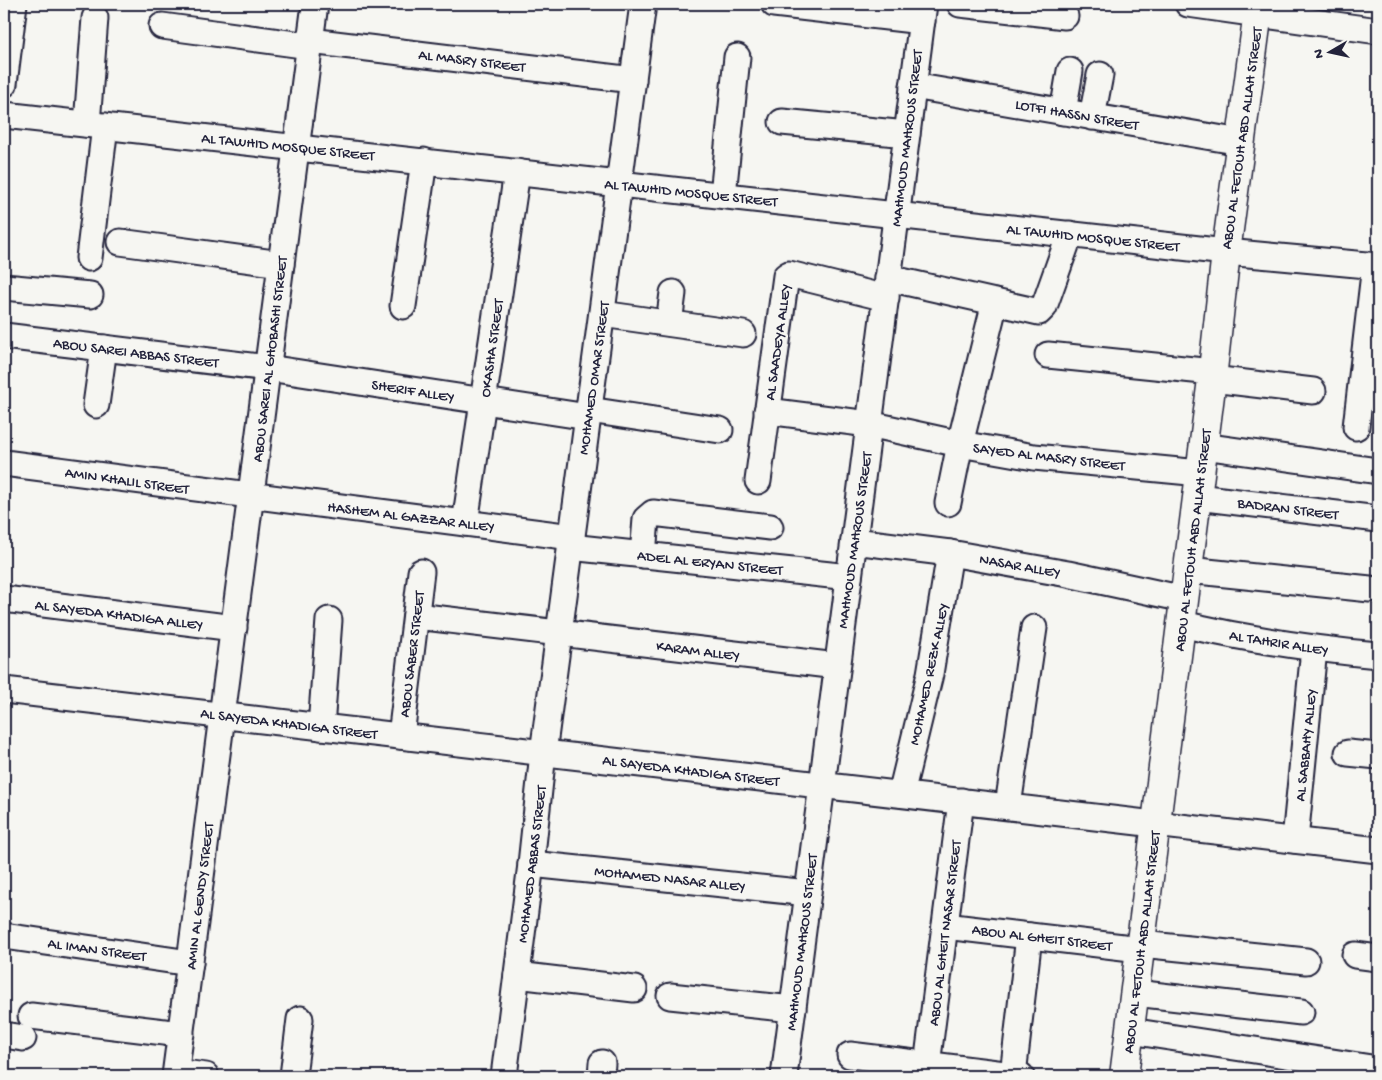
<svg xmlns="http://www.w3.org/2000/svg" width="1382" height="1080" viewBox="0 0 1382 1080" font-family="'Gochi Hand',sans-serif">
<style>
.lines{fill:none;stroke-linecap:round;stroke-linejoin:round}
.street-casing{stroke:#22223b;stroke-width:29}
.secondary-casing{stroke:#22223b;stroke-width:31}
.street{stroke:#f6f6f2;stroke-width:25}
.secondary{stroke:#f6f6f2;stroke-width:28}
.labels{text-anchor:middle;stroke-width:5;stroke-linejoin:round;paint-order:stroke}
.street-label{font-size:15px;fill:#22223b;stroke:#f6f6f2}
</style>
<rect width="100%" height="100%" fill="#f6f6f2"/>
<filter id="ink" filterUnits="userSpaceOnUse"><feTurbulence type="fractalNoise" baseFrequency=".02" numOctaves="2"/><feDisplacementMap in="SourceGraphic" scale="10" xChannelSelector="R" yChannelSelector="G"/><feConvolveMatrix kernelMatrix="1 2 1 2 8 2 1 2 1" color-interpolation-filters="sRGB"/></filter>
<g filter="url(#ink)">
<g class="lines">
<defs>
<g id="street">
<polyline points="774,4 922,21"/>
<polyline points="960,4 1065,16"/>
<polyline points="1188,4 1378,31"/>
<polyline points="162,26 310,46"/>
<polyline points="310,41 633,80"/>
<polyline points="4,84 14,4"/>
<polyline points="913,86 1241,142"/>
<polyline points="1063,112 1070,71"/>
<polyline points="4,115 1226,252 1378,266"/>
<polyline points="1092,117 1100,75"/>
<polyline points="782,122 907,134"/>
<polyline points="87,124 95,18"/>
<polyline points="723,195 737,57"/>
<polyline points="120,242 281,264"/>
<polyline points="89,258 105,126"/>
<polyline points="888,278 1039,312 1044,307 1070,234"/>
<polyline points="4,287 90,295"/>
<polyline points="403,306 424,161"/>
<polyline points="602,314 743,334"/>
<polyline points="669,323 673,293"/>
<polyline points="4,336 268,368 588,417"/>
<polyline points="1048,355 1213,372"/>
<polyline points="1212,379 1313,391"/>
<polyline points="96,405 104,348"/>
<polyline points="589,410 720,430"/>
<polyline points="767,411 869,424 960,444 1034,457 1200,473"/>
<polyline points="1356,427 1375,265"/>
<polyline points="1203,446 1378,471"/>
<polyline points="4,463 572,537"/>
<polyline points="758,481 786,276 789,274 886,298"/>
<polyline points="1197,497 1378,519"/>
<polyline points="948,503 960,444 995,302"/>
<polyline points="465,523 517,172"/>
<polyline points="854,541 950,553 1068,574 1184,599"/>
<polyline points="570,547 849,577"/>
<polyline points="643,555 646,519 653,513 770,527"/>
<polyline points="1188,570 1370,589"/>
<polyline points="4,599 234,628"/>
<polyline points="416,616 837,666"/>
<path d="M1181,624c66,15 130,25 197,31"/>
<polyline points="4,690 1378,850"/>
<polyline points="321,727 329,620"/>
<polyline points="401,736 421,572"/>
<polyline points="1348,753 1378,756"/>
<polyline points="901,794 930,674 950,553"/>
<polyline points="1008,806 1034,628"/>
<polyline points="1295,840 1314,649"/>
<polyline points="531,864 808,893"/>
<polyline points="945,926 1140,949"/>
<polyline points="4,936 190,963"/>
<polyline points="1141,944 1306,961"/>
<polyline points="1355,955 1378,958"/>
<polyline points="517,975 634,989"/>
<polyline points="1135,993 1301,1012"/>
<polyline points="670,996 793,1009"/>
<polyline points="31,1016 181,1034"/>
<polyline points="1130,1031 1378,1069"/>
<polyline points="4,1035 23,1038"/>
<polyline points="850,1055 1021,1076"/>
<polyline points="927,1065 961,801"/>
<polyline points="176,1072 206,1076"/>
<polyline points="1013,1075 1029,936"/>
<polyline points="175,1076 315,4"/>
<polyline points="293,1076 300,1019"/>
<polyline points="504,1076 531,864 543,753 643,4"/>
<polyline points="601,1076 602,1063"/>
<polyline points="784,1076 924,4"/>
</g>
<polyline id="secondary" points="1124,1076 1212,379 1226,252 1259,4"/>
</defs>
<use href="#street" class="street-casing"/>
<use href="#secondary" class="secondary-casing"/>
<use href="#street" class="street"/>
<use href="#secondary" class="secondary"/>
</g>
</g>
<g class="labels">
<g class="street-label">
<text transform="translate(472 60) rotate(7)" y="5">AL MASRY STREET</text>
<text transform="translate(1077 114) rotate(10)" y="5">LOTFI HASSN STREET</text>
<text transform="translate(906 138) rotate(-83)" y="5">MAHMOUD MAHROUS STREET</text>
<text transform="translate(1241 138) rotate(-82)" y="5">ABOU AL FETOUH ABD ALLAH STREET</text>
<text transform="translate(288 146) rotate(6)" y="5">AL TAWHID MOSQUE STREET</text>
<text transform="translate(691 192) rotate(6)" y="5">AL TAWHID MOSQUE STREET</text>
<text transform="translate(1093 237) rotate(6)" y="5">AL TAWHID MOSQUE STREET</text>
<text transform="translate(777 342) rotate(-82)" y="5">AL SAADEYA ALLEY</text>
<text transform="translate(491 348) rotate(-82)" y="5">OKASHA STREET</text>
<text transform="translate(136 352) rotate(7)" y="5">ABOU SAREI ABBAS STREET</text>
<text transform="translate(269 359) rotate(-83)" y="5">ABOU SAREI AL GHOBASHI STREET</text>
<text transform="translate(593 378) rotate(-82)" y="5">MOHAMED OMAR STREET</text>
<text transform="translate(413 390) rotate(9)" y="5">SHERIF ALLEY</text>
<text transform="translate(1049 456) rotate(7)" y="5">SAYED AL MASRY STREET</text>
<text transform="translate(127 480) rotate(8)" y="5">AMIN KHALIL STREET</text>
<text transform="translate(1288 508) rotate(7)" y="5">BADRAN STREET</text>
<text transform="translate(411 516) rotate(7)" y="5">HASHEM AL GAZZAR ALLEY</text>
<text transform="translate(854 540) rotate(-82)" y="5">MAHMOUD MAHROUS STREET</text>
<text transform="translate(1192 540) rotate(-83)" y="5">ABOU AL FETOUH ABD ALLAH STREET</text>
<text transform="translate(710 562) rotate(6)" y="5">ADEL AL ERYAN STREET</text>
<text transform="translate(1020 565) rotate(10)" y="5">NASAR ALLEY</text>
<text transform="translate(119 614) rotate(7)" y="5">AL SAYEDA KHADIGA ALLEY</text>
<text transform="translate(1279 642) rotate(9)" y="5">AL TAHRIR ALLEY</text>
<text transform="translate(698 650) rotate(7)" y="5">KARAM ALLEY</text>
<text transform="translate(411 654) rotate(-83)" y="5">ABOU SABER STREET</text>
<text transform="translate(928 674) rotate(-78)" y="5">MOHAMED REZK ALLEY</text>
<text transform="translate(289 723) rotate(7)" y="5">AL SAYEDA KHADIGA STREET</text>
<text transform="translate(1305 745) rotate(-84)" y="5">AL SABBAHY ALLEY</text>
<text transform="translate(691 770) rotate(7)" y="5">AL SAYEDA KHADIGA STREET</text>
<text transform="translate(531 864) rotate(-83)" y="5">MOHAMED ABBAS STREET</text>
<text transform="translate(670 878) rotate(6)" y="5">MOHAMED NASAR ALLEY</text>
<text transform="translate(199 896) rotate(-83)" y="5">AMIN AL GENDY STREET</text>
<text transform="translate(944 933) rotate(-83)" y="5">ABOU AL GHEIT NASAR STREET</text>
<text transform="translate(1042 937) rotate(7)" y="5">ABOU AL GHEIT STREET</text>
<text transform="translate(801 942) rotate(-83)" y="5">MAHMOUD MAHROUS STREET</text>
<text transform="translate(1141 942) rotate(-83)" y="5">ABOU AL FETOUH ABD ALLAH STREET</text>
<text transform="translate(97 949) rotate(8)" y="5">AL IMAN STREET</text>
</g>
</g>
<rect width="1382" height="1080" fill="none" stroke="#f6f6f2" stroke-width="20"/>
<rect x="10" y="10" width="1362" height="1060" fill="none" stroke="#22223b" stroke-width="2" filter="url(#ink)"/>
<g transform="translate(1330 52) rotate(261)" stroke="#f6f6f2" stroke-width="4" paint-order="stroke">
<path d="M0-4L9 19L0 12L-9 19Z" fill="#22223b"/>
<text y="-8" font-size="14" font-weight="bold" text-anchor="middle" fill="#22223b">N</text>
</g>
</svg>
